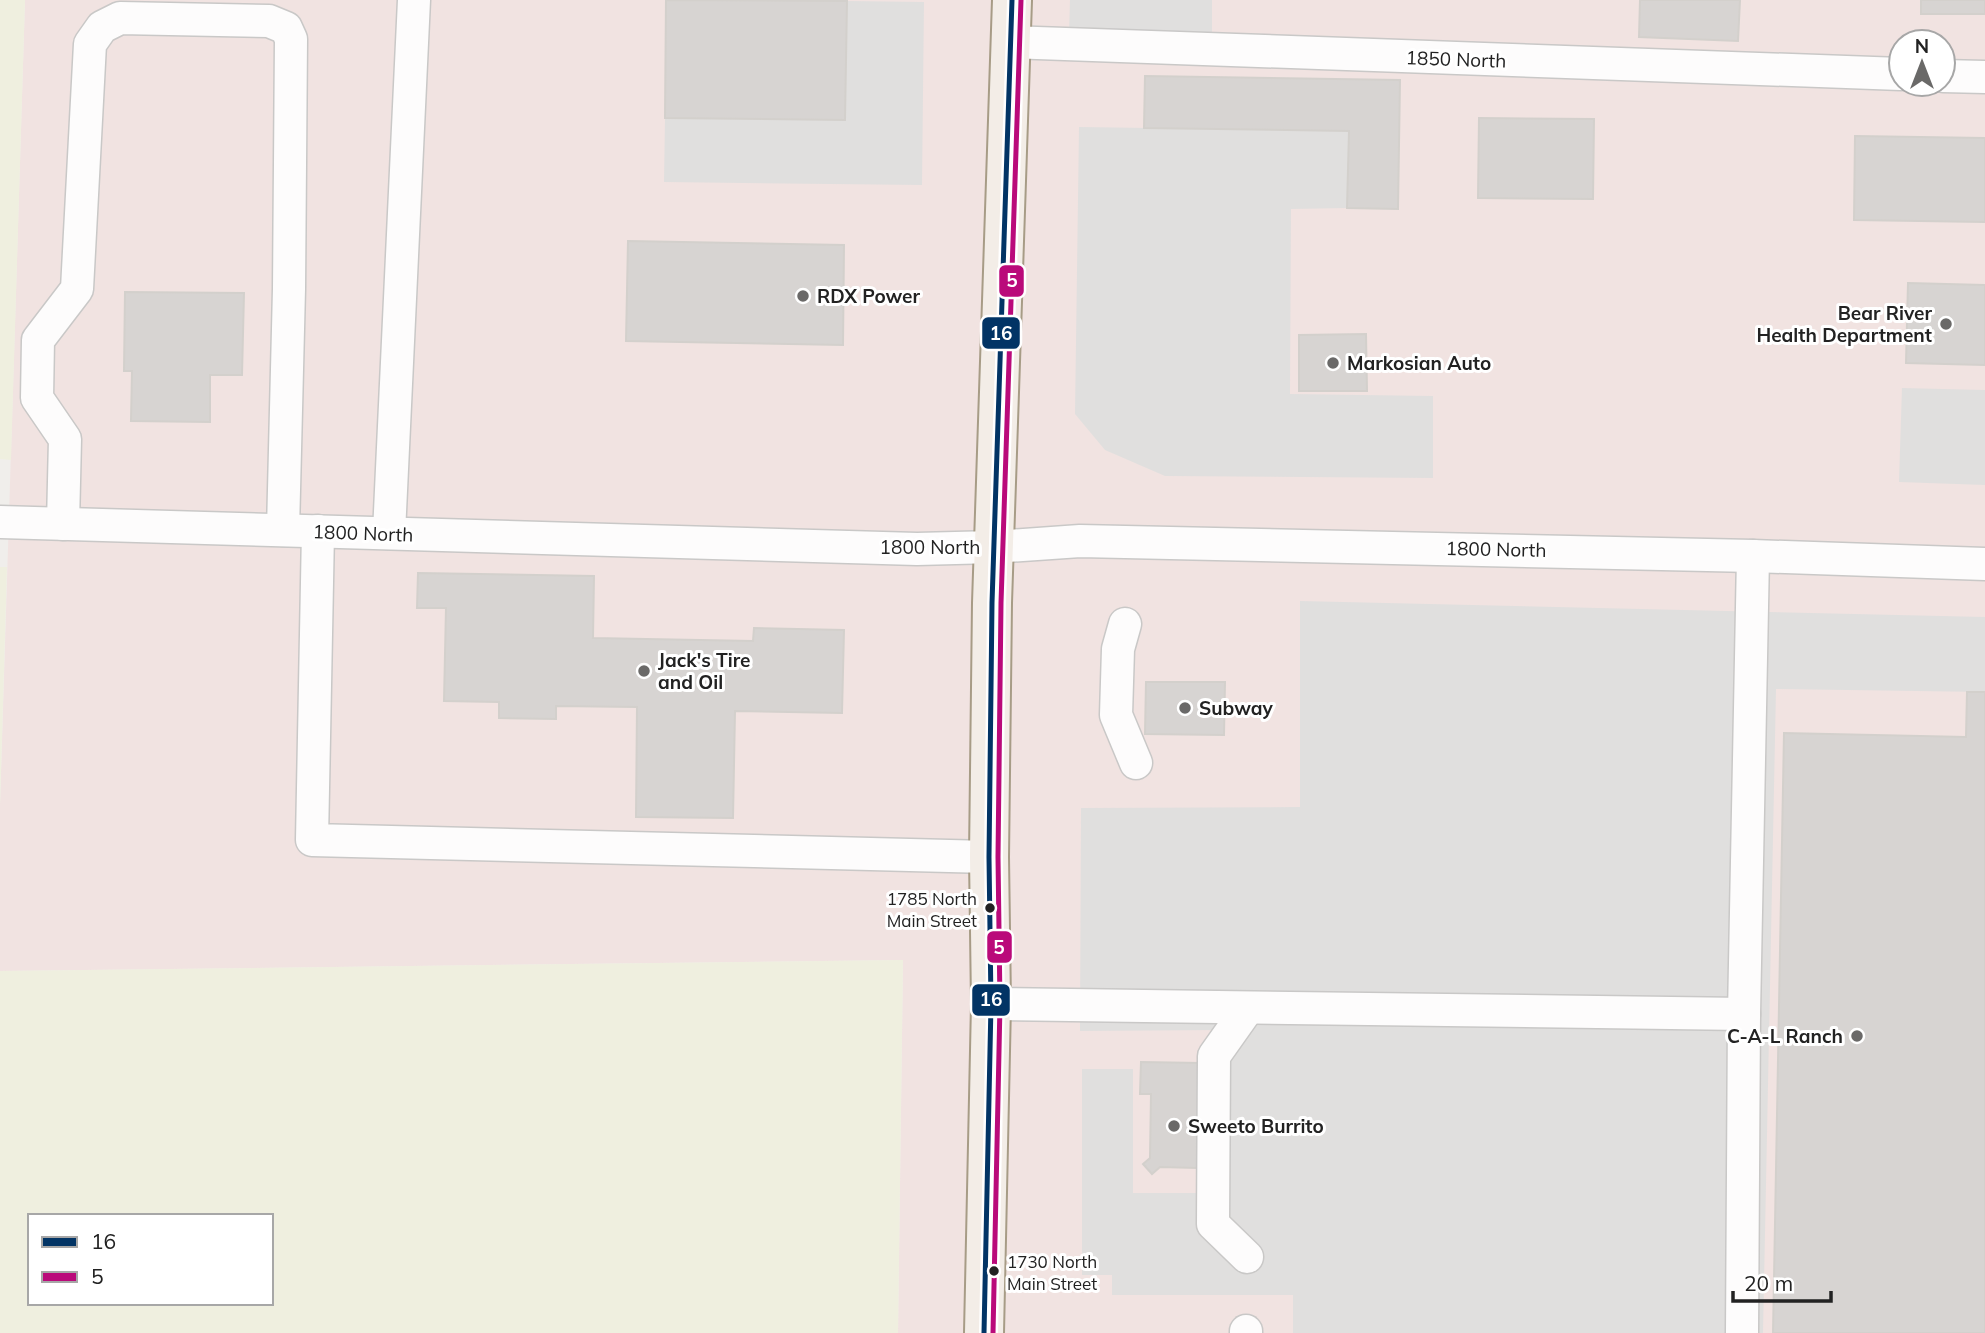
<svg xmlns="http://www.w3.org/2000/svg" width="1985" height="1333" viewBox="0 0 1985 1333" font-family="Mulish,sans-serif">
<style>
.commercial{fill:#f1e3e1;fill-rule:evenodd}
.farmland{fill:#efefdf;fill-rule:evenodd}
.parking{fill:#e0dfde}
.building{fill:#d7d4d2;stroke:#d3d0cc;stroke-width:2}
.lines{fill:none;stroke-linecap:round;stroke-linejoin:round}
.minor-casing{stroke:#c9c8c7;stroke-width:35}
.major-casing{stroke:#a79c86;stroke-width:42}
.minor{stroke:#fdfcfc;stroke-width:32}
.major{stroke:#f3ede7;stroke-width:38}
.bus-1-casing{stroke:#fff;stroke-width:10}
.bus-2-casing{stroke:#fff;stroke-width:10}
.bus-1{stroke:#023465;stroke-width:5}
.bus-2{stroke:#ba0a7a;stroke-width:5}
.poi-dot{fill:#6a6968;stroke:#fff;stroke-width:2.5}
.bus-dot{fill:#222;stroke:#fff;stroke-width:2.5}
.labels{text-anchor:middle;stroke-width:6;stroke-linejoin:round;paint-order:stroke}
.bus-label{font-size:17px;fill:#222;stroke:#fff;text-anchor:end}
.street-label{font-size:19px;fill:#222;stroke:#fff}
.poi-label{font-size:19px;font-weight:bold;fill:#222;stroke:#fff;text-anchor:start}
.line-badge{stroke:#fff;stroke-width:2.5}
.badge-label{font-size:19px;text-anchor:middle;font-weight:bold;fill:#fff}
</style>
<rect width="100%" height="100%" fill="#f0eeeb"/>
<path class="commercial" d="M25,0h1960v1333h-1087l5,-373 -903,11v-165zM1901,42h42v42h-42z"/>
<g class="farmland">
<polygon points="0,0 25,0 11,460 0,459"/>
<polygon points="0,567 7,567 0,806"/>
<path d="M903,960l-5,373h-898v-362zM30,1216h241v87h-241z"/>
</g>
<g class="parking">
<polygon points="1070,0 1212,0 1212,38 1069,35"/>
<polygon points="847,1 924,2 922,185 664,182 665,118 845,120"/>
<polygon points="1079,127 1349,131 1347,208 1291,209 1290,394 1433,396 1433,478 1165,476 1105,450 1075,414"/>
<polygon points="1902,388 1985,390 1985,485 1899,482"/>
<polygon points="1300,601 1985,617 1985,692 1776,689 1763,1333 1293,1333 1293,1295 1112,1295 1112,1275 1082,1275 1082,1069 1133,1069 1133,1193 1224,1193 1223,1030 1080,1031 1081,808 1300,807"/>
</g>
<g class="building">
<polygon points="666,0 847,1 845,120 665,118"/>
<polygon points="1640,0 1740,0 1738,41 1639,37"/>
<rect x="1921" y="0" width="64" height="14"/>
<polygon points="1145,76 1400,80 1398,209 1347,208 1349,131 1144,128"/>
<polygon points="1479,118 1594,119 1593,199 1478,198"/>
<polygon points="1855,136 1985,138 1985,222 1854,220"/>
<polygon points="628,241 844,245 843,345 626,341"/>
<polygon points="1908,283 1985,285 1985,365 1906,363"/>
<polygon points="125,292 244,293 242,375 210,375 210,422 131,421 132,371 124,371"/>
<polygon points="1366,334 1367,391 1299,391 1299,335"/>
<polygon points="418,573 594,576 593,638 753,641 754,628 844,630 842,713 735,711 733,818 636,817 637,707 556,706 556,719 499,718 499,702 444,701 446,608 417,608"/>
<polygon points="1146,682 1225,682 1224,735 1145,734"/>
<polygon points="1967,692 1985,692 1985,1333 1773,1333 1784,733 1966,737"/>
<polygon points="1141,1062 1200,1063 1197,1168 1160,1167 1152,1174 1143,1164 1150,1158 1151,1094 1140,1094"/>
</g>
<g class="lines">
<defs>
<g id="minor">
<polyline points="1011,42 1901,74"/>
<polyline points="1943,76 1985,77"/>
<polyline points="0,522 917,549 994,547 1080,541 1753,556 1985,564"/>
<polyline points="63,524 65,439 37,398 38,340 77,289 90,44 102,27 120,18 269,21 286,28 291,39 289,289 283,530"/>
<polyline points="318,531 312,840 989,857"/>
<polyline points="389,533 414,0"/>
<polyline points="1125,624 1118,649 1116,715 1136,763"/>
<polyline points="991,1004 1744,1014"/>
<polyline points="1247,1257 1213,1224 1214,1056 1248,1008"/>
<polyline points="1246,1331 1246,1333"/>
<polyline points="1742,1333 1744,1014 1753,556"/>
</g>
<polyline id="major" points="984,1333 991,1004 989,857 992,603 1012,0"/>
</defs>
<use href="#minor" class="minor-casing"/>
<use href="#major" class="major-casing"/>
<use href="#minor" class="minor"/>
<use href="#major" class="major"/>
<defs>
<polyline id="bus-1" points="984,1333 991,1004 989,857 992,603 1012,0"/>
<polyline id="bus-2" points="993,1333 1000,1004 998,857 1001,603 1021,0"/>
</defs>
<use href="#bus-1" class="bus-1-casing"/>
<use href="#bus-2" class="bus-2-casing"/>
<use href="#bus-1" class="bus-1"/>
<use href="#bus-2" class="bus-2"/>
</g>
<g class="poi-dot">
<circle cx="803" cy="296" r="7"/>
<circle cx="1946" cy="324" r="7"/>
<circle cx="1333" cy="363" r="7"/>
<circle cx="644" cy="671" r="7"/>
<circle cx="1185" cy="708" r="7"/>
<circle cx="1857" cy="1036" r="7"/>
<circle cx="1174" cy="1126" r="7"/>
</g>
<g class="bus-dot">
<circle cx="990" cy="908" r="6"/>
<circle cx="994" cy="1271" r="6"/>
</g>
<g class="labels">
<g class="bus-label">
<text x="977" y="905">1785 North<tspan x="977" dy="22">Main Street</tspan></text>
<text x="1007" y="1268" text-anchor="start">1730 North<tspan x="1007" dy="22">Main Street</tspan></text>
</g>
<g class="street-label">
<text transform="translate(1456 59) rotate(2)" y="7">1850 North</text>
<text transform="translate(363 533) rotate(2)" y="7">1800 North</text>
<text x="930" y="554">1800 North</text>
<text transform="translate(1496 549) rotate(1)" y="7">1800 North</text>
</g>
<g class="poi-label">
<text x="817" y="303">RDX Power</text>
<text x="1932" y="320" text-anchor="end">Bear River<tspan x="1932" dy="22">Health Department</tspan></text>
<text x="1347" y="370">Markosian Auto</text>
<text x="658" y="667">Jack's Tire<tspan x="658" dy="22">and Oil</tspan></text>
<text x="1199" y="715">Subway</text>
<text x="1843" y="1043" text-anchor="end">C-A-L Ranch</text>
<text x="1188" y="1133">Sweeto Burrito</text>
</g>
</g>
<g class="line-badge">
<rect x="998" y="264" width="27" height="34" rx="7" fill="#ba0a7a"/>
<rect x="981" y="316" width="40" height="34" rx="7" fill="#023465"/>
<rect x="986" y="930" width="27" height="34" rx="7" fill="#ba0a7a"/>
<rect x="971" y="983" width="40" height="34" rx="7" fill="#023465"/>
</g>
<g class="badge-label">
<text x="1012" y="287">5</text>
<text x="1001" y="340">16</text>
<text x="999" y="954">5</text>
<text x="991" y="1006">16</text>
</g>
<rect x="28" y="1214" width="245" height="91" fill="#ffffff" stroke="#a7a7a7" stroke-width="2"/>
<rect x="42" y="1237" width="35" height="10" fill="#023465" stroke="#a7a7a7" stroke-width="2"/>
<text x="91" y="1249" font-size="21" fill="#222222">16</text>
<rect x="42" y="1272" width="35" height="10" fill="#ba0a7a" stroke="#a7a7a7" stroke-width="2"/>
<text x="91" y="1284" font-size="21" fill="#222222">5</text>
<g transform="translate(1922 63)"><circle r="33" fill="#ffffff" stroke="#a7a7a7" stroke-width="2"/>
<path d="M0-5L12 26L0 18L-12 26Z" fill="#6a6968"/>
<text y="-10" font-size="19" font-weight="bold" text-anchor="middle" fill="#222222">N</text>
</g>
<path d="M1733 1291v10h98v-10" fill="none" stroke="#222222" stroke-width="3.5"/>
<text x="1744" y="1291" font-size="21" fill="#222222" stroke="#ffffff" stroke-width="5" paint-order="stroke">20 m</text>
</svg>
